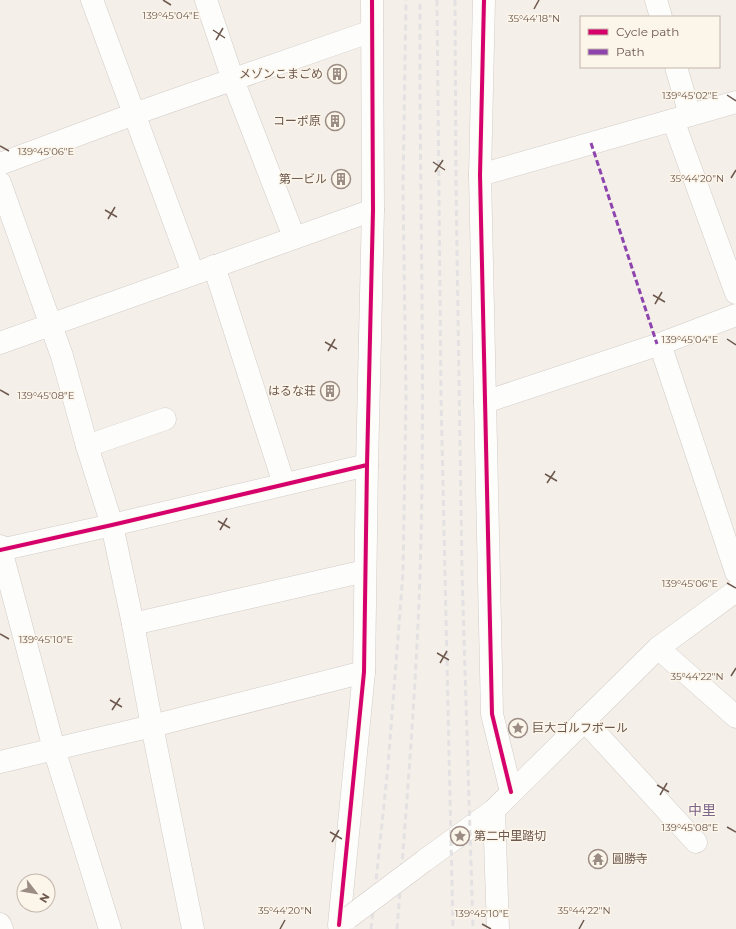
<svg xmlns="http://www.w3.org/2000/svg" width="736" height="929" viewBox="0 0 736 929" font-family="Montserrat,'Noto Sans JP',sans-serif">
<style>
.lines{fill:none;stroke-linecap:round;stroke-linejoin:round}
.minor-casing{stroke:#d3ccc7;stroke-width:23}
.minor{stroke:#fdfdfc;stroke-width:22}
.rail{stroke:#e4e1e3;stroke-width:3;stroke-dasharray:6 4;stroke-linecap:butt}
.minor-bridge-casing{stroke:#d3ccc7;stroke-width:23;stroke-linecap:butt}
.minor-bridge{stroke:#fdfdfc;stroke-width:22}
.quiet{stroke:#8e44ad;stroke-width:3;stroke-dasharray:6 3;stroke-linecap:butt}
.cycleway-casing{stroke:#fcf5ea;stroke-width:6}
.cycleway{stroke:#d6006c;stroke-width:4}
.ticks{fill:none;stroke:#6d584d;stroke-width:1.5}
.labels{text-anchor:middle;stroke-width:3;stroke-linejoin:round;paint-order:stroke}
.poi-label{font-size:12px;fill:#6d584d;stroke:#fcf5ea;text-anchor:end}
.quarter-label{font-size:14px;fill:#7d668a;stroke:#fcf5ea}
.ticks-label{font-size:10px;text-anchor:middle;fill:#6d584d;stroke:#fcf5ea;stroke-width:3;stroke-linejoin:round;paint-order:stroke}
</style>
<rect width="100%" height="100%" fill="#f4efe9"/>
<g class="lines">
<defs>
<g id="minor">
<polyline points="92,0 193,273"/>
<polyline points="206,0 233,80 294,237"/>
<polyline points="484,0 480,175 492,714 511,792"/>
<polyline points="656,0 661,17"/>
<polyline points="676,67 690,115"/>
<polyline points="673,120 736,293"/>
<polyline points="0,164 134,114 372,31"/>
<polyline points="480,175 736,102"/>
<polyline points="0,183 62,356 87,446 112,525 133,624 152,726 193,929"/>
<polyline points="214,266 284,484"/>
<polyline points="0,343 373,210"/>
<polyline points="660,344 736,572"/>
<polyline points="485,402 660,344 736,315"/>
<polyline points="87,446 165,419"/>
<polyline points="0,546 54,749 110,929"/>
<polyline points="0,550 112,525 367,465"/>
<polyline points="133,624 365,571"/>
<polyline points="658,648 736,717"/>
<polyline points="584,720 696,842"/>
<polyline points="0,762 152,726 364,672"/>
<polyline points="494,810 498,929"/>
<polyline points="424,861 494,810 658,648 736,591"/>
<polyline points="0,924 2,929"/>
<polyline points="339,925 364,672 367,465 373,210 372,0"/>
</g>
</defs>
<use href="#minor" class="minor-casing"/>
<use href="#minor" class="minor"/>
<g class="rail">
<polyline points="437,0 441,396 453,929"/>
<polyline points="455,0 456,186 462,572 473,929"/>
<polyline points="371,929 388,766 403,573 406,397 403,189 406,0"/>
<path d="M397,929c9,-118 19,-236 23,-354 6,-192 -1,-383 0,-575"/>
</g>
<defs>
<polyline id="minor-bridge" points="348,918 424,861"/>
</defs>
<use href="#minor-bridge" class="minor-bridge-casing"/>
<use href="#minor-bridge" class="minor-bridge"/>
<polyline class="quiet" points="591,143 657,344"/>
<defs>
<g id="cycleway">
<polyline points="484,0 480,175 492,714 511,792"/>
<polyline points="0,550 112,525 367,465"/>
<polyline points="339,925 364,672 367,465 373,210 372,0"/>
</g>
</defs>
<use href="#cycleway" class="cycleway-casing"/>
<use href="#cycleway" class="cycleway"/>
</g>
<path class="ticks" d="M163,0l8,5M534,9l5,-9M213,30l12,8M216,40l7,-12M727,95l9,6M0,146l9,5M433,162l12,8M435,172l8,-12M731,178l5,-8M105,210l12,7M108,219l7,-12M653,295l12,7M655,304l7,-12M727,339l9,6M325,342l12,7M328,351l7,-12M0,390l9,5M545,474l12,7M547,483l8,-12M218,521l12,7M220,530l7,-12M727,583l9,5M0,634l9,5M437,653l12,7M440,663l7,-12M731,676l5,-8M110,700l12,7M112,710l8,-12M657,785l12,7M660,795l7,-12M727,827l9,5M330,832l12,7M332,842l7,-12M482,924l9,5M280,929l5,-9M579,929l5,-9"/>
<defs>
<symbol id="building-ring" viewBox="-11 -11 22 22"><circle r="9.5" fill="#fcf5ea" stroke="#9c8d84" stroke-width="1.5"/><path d="M-4-6H4V6H1V3H-1V6H-4ZM-2.5-4.3h1.7v1.8h-1.7ZM.8-4.3h1.7v1.8H.8ZM-2.5-1h1.7V.8h-1.7ZM.8-1h1.7V.8H.8Z" fill="#9c8d84"/></symbol>
<symbol id="sight-ring" viewBox="-11 -11 22 22"><circle r="9.5" fill="#fcf5ea" stroke="#9c8d84" stroke-width="1.5"/><path d="M0-6L1.8-2.2L6-1.7L2.9 1.2L3.7 5.4L0 3.3L-3.7 5.4L-2.9 1.2L-6-1.7L-1.8-2.2Z" fill="#9c8d84"/></symbol>
<symbol id="temple-ring" viewBox="-11 -11 22 22"><circle r="9.5" fill="#fcf5ea" stroke="#9c8d84" stroke-width="1.5"/><path d="M0-6L5-2H3V0L6.5 2.5H4V6H1.5V3h-3V6H-4V2.5H-6.5L-3 0V-2H-5Z" fill="#9c8d84"/></symbol>
</defs>
<g fill-rule="evenodd">
<use href="#building-ring" x="326" y="63" width="22" height="22"/>
<use href="#building-ring" x="324" y="110" width="22" height="22"/>
<use href="#building-ring" x="330" y="168" width="22" height="22"/>
<use href="#building-ring" x="319" y="380" width="22" height="22"/>
<use href="#sight-ring" x="507" y="717" width="22" height="22"/>
<use href="#sight-ring" x="449" y="825" width="22" height="22"/>
<use href="#temple-ring" x="587" y="848" width="22" height="22"/>
</g>
<g class="labels">
<g class="poi-label">
<text x="323" y="78">メゾンこまごめ</text>
<text x="321" y="125">コーポ原</text>
<text x="327" y="183">第一ビル</text>
<text x="316" y="395">はるな荘</text>
<text x="532" y="732" text-anchor="start">巨大ゴルフボール</text>
<text x="474" y="840" text-anchor="start">第二中里踏切</text>
<text x="612" y="863" text-anchor="start">圓勝寺</text>
</g>
<g class="quarter-label">
<text x="702" y="815">中里</text>
</g>
</g>
<g class="ticks-label">
<text x="171" y="19">139°45'04"E</text>
<text x="534" y="22">35°44'18"N</text>
<text x="690" y="99">139°45'02"E</text>
<text x="46" y="155">139°45'06"E</text>
<text x="697" y="182">35°44'20"N</text>
<text x="690" y="343">139°45'04"E</text>
<text x="46" y="399">139°45'08"E</text>
<text x="690" y="587">139°45'06"E</text>
<text x="46" y="643">139°45'10"E</text>
<text x="697" y="680">35°44'22"N</text>
<text x="690" y="831">139°45'08"E</text>
<text x="285" y="914">35°44'20"N</text>
<text x="584" y="914">35°44'22"N</text>
<text x="482" y="917">139°45'10"E</text>
</g>
<rect x="580" y="16" width="140" height="52" fill="#fcf5ea" stroke="#c3b6ab"/>
<rect x="588" y="29" width="20" height="6" fill="#d6006c" stroke="#c3b6ab"/>
<text x="616" y="36" font-size="12" fill="#6d584d">Cycle path</text>
<rect x="588" y="49" width="20" height="6" fill="#8e44ad" stroke="#c3b6ab"/>
<text x="616" y="56" font-size="12" fill="#6d584d">Path</text>
<g transform="translate(36 893) rotate(121)"><circle r="19" fill="#fcf5ea" stroke="#c3b6ab"/>
<path d="M0-3L7 15L0 10L-7 15Z" fill="#9c8d84"/>
<text y="-6" font-size="11" font-weight="bold" text-anchor="middle" fill="#6d584d">N</text>
</g>
</svg>
